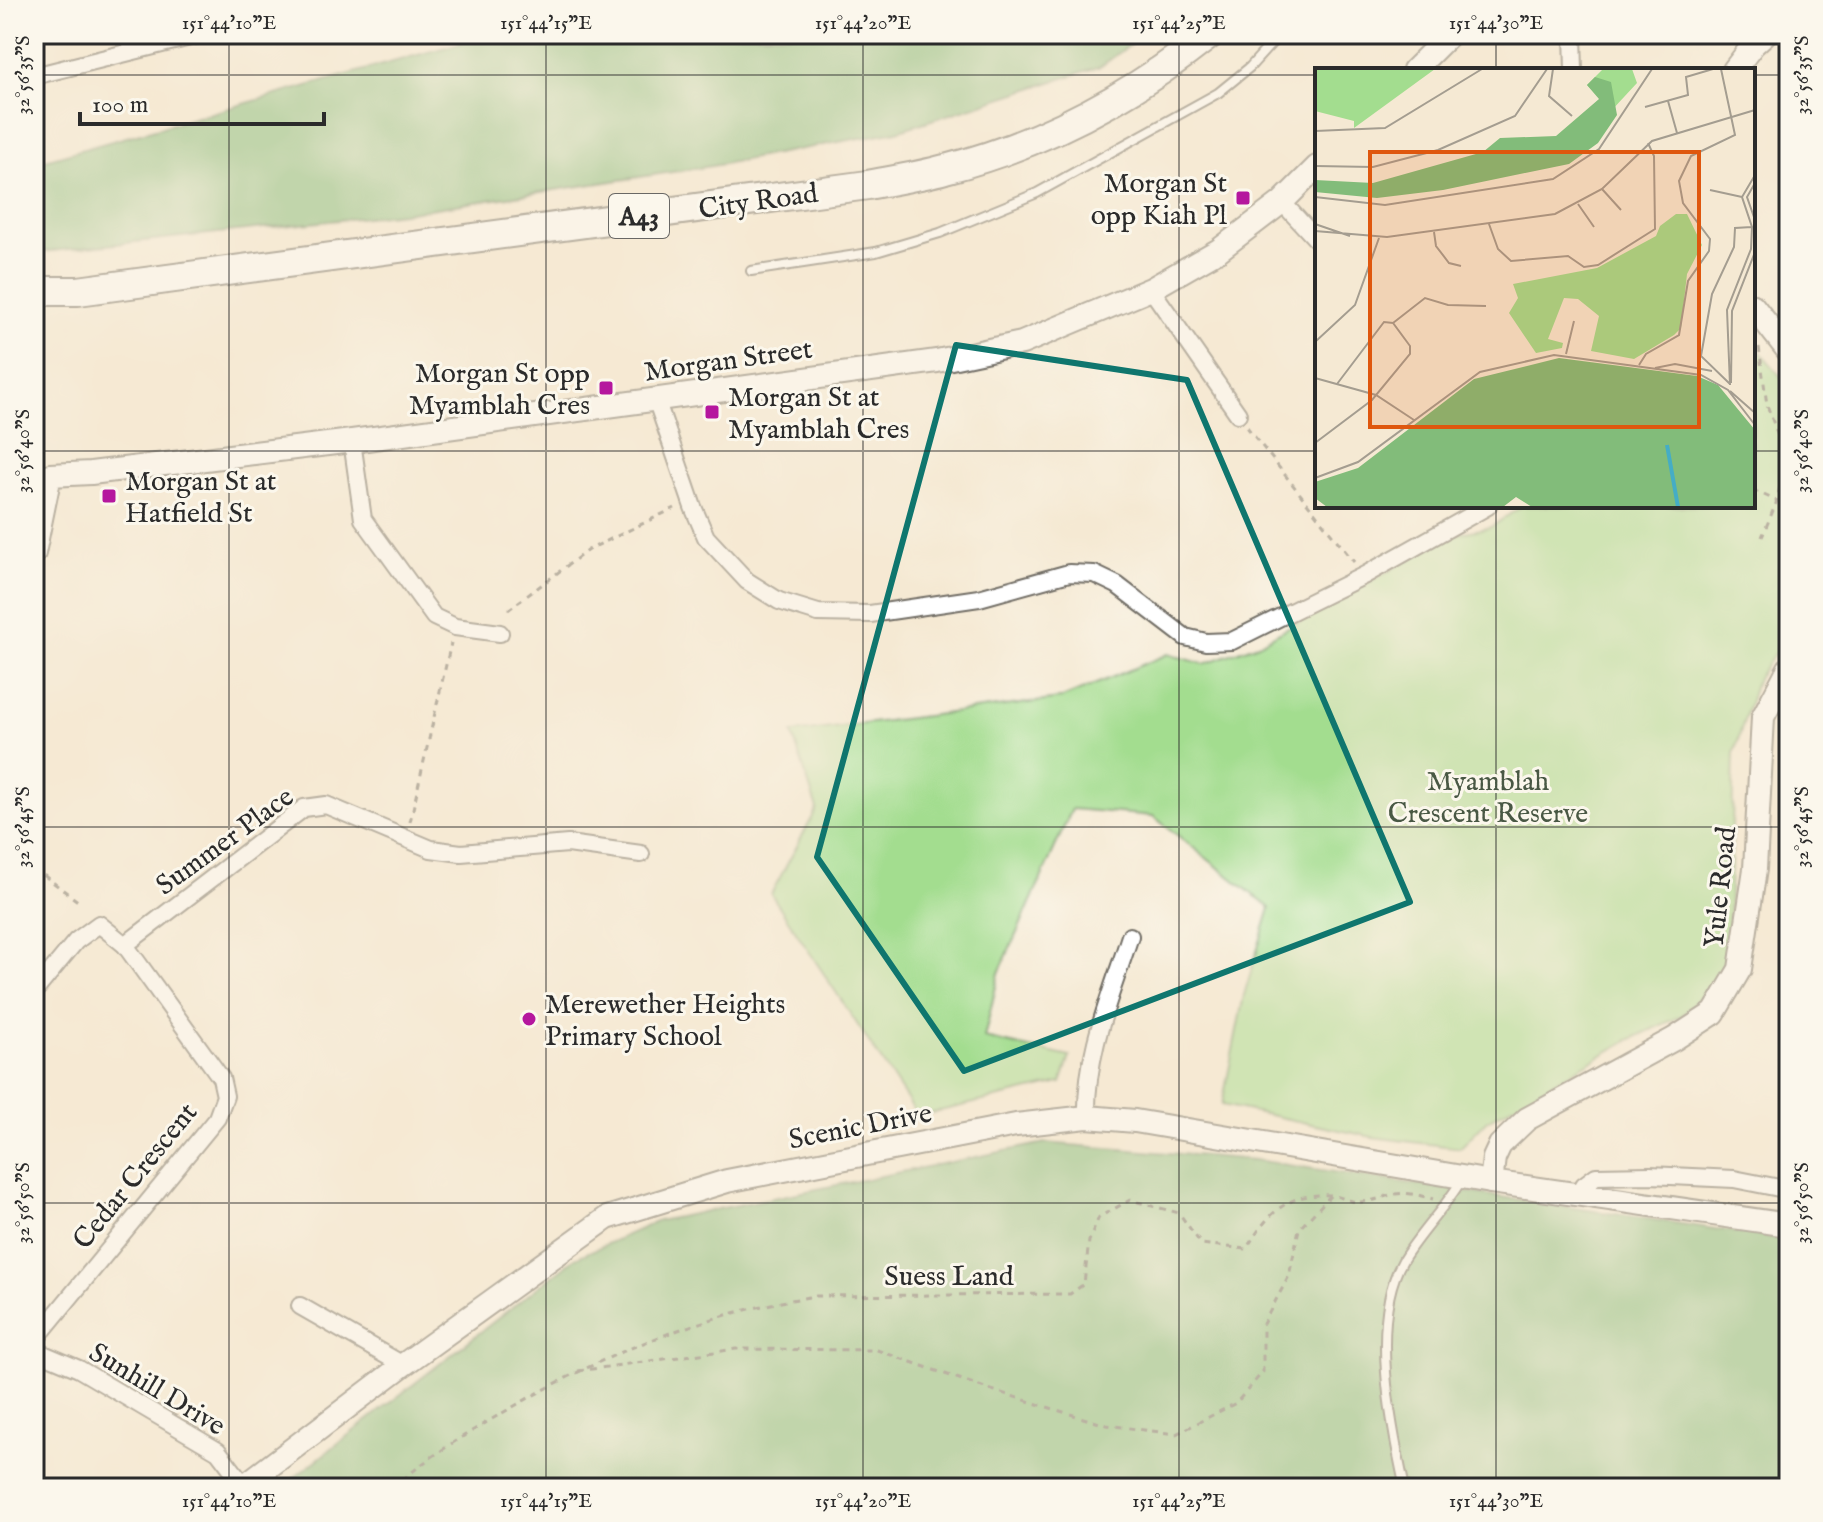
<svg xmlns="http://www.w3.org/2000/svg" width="1823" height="1522" viewBox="0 0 1823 1522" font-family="'IM FELL English',serif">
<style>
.green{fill:#a3dd8f;stroke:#67845d;stroke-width:2}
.forest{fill:#82bc7a;stroke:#567452;stroke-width:2}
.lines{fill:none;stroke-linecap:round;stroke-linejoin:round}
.lane-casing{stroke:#726e66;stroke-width:12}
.street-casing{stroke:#726e66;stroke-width:20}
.secondary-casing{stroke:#726e66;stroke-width:26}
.highway-casing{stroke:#726e66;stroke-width:32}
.path{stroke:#726e66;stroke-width:3;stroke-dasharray:6 6;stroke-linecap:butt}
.lane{stroke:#fff;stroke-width:8}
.street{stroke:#fff;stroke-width:16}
.secondary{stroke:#fff;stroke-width:22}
.highway{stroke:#fff;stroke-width:28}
.marked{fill:none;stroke:#0f766e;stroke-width:6;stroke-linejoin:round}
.ticks{fill:none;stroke:#2b2b2b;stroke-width:2;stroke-opacity:0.45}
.poi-dot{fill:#b5179e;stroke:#fbf7ec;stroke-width:3}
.labels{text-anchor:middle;stroke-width:6;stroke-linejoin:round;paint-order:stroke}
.shield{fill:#fbf7ec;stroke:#696865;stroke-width:2}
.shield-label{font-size:26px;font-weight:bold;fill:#2b2b2b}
.poi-label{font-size:28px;fill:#2b2b2b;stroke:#fbf7ec;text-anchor:start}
.street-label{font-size:28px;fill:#2b2b2b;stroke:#fbf7ec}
.park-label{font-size:28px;fill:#495844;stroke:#fbf7ec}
.inset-river{fill:none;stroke:#45adc5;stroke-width:4}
.inset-road{fill:none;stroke:#a49d90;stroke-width:2}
.view{fill:#df570e;fill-opacity:0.15;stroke:#df570e;stroke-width:4}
.inset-edge{fill:none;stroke:#2b2b2b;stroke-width:4}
.neatline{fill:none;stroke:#2b2b2b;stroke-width:3}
.ticks-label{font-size:20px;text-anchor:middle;fill:#2b2b2b}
</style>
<rect width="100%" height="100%" fill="#fbf7ec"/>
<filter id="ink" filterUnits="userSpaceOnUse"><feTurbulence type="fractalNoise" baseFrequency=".0125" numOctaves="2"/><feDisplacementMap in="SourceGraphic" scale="16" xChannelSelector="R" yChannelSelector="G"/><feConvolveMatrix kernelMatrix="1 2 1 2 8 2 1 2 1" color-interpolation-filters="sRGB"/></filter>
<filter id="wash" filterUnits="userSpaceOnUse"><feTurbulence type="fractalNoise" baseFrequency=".006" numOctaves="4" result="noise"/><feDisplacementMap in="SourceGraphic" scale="32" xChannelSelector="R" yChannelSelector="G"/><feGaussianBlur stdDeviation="1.8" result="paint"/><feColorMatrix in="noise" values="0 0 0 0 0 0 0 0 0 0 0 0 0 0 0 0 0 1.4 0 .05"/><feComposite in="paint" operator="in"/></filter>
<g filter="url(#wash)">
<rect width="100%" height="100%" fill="#f5e9d3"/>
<polygon class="green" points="1753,343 1789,386 1789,633 1757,678 1734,753 1729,931 1723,973 1683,1015 1627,1041 1486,1121 1460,1148 1372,1137 1222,1105 1244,995 1270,908 1153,816 1072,809 999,973 984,1038 1070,1057 1061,1083 918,1116 771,894 817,809 792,733 1060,699 1168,654 1204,664 1258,644 1455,534 1491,527 1522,506 1753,506"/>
<g class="forest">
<polygon points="492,34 1145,34 1101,66 897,131 712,166 403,213 34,253 34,163"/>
<polygon points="1045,1143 1255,1160 1789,1240 1789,1488 281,1488 575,1258 658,1221"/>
</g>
</g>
<g filter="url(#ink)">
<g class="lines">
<defs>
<g id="lane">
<polyline points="751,271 876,252 940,233 1037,193 1218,93 1250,67 1280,34"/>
<path d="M1405,1488c-14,-62 -36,-170 -2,-228 17,-28 41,-51 58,-79"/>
</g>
<g id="street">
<polyline points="1573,34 1574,70"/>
<polyline points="34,76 202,34"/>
<polyline points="1282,202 1317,240"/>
<polyline points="1151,289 1238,414"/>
<polyline points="656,399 693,507 706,537 747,581 779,601 818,613 870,614 979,598 1069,573 1094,574 1117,585 1185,637 1206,642 1232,641 1365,575 1488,506"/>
<polyline points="352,441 363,519 434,617 455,627 500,633"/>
<polyline points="125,945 304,808 326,805 431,849 461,853 568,844 641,854"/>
<polyline points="34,992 76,941 99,924 125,945 221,1078 225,1096 217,1118 34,1341"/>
<path d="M1087,1117c-2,-63 24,-122 43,-181"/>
<polyline points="1578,1195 1584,1185 1596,1176 1650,1175 1734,1179 1789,1190"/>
<polyline points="300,1306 403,1365"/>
<polyline points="34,1350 79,1369 218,1451 244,1485"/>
</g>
<g id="secondary">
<polyline points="1414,70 1450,34"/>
<polyline points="1734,70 1753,45 1765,34"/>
<polyline points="1753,306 1789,352"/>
<polyline points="34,553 50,475 91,473 352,441 937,361 1022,343 1151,289 1219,250 1282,202 1317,167"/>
<polyline points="1491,1182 1494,1158 1500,1145 1527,1119 1674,1039 1714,1013 1740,969 1755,869 1763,717 1789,668"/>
<polyline points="241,1488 403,1365 607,1218 727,1181 1016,1125 1087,1117 1135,1121 1491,1182 1789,1225"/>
</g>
<path id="highway" d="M34,291h44l790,-106c26,-5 52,-9 77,-16 98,-25 187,-73 265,-135"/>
</defs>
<use href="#lane" class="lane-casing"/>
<use href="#street" class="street-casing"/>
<use href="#secondary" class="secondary-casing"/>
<use href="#highway" class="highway-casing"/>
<g class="path">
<polyline points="1759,347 1767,405 1782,447 1783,472 1777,501 1762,537"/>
<polyline points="1247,427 1354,562"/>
<polyline points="1753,490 1777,501"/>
<polyline points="508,610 588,550 675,508"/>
<polyline points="410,822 451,643"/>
<polyline points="34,868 79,902"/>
<polyline points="578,1371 736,1349 877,1350 982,1387 1106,1425 1176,1434 1236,1403 1263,1372 1263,1324 1289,1276 1299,1229 1330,1196"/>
<path d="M394,1488c30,-29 69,-52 105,-73 100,-59 202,-102 317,-119l254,-2 14,-10 5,-43 10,-24 31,-17 49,13 22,31 45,5c22,-34 38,-56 84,-54 10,1 19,7 30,7 11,0 20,-4 30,-7 15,-4 29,0 43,4"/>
</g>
<use href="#lane" class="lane"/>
<use href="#street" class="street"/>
<use href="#secondary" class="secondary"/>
<use href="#highway" class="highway"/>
</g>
</g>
<path d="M0 0H1823V1522H0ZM956,345l231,35 223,522 -446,169 -147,-214z" fill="#f5e9d3" fill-opacity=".55" fill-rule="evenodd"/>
<path class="marked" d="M956,345l231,35 223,522 -446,169 -147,-214z"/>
<path class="ticks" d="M229,34v1454M546,34v1454M863,34v1454M1179,34v1454M1496,34v36M34,75h1283M1753,75h36M34,451h1283M1753,451h36M1496,506v982M34,827h1755M34,1203h1755"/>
<g class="poi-dot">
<rect x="1235" y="190" width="16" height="16" rx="4"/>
<rect x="598" y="380" width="16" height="16" rx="4"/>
<rect x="704" y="404" width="16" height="16" rx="4"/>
<rect x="101" y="488" width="16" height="16" rx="4"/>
<circle cx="529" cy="1019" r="8"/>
</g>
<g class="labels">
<rect class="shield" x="609" y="194" width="60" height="44" rx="6"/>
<g class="shield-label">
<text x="639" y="225">A43</text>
</g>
<g class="poi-label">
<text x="1227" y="192" text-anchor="end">Morgan St<tspan x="1227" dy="32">opp Kiah Pl</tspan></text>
<text x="590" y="382" text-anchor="end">Morgan St opp<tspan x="590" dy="32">Myamblah Cres</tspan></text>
<text x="728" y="406">Morgan St at<tspan x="728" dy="32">Myamblah Cres</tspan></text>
<text x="125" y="490">Morgan St at<tspan x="125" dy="32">Hatfield St</tspan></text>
<text x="545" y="1013">Merewether Heights<tspan x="545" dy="32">Primary School</tspan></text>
</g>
<g class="street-label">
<text transform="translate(758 200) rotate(-8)" y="10">City Road</text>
<text transform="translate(728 359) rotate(-8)" y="10">Morgan Street</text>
<text transform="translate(224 840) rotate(-36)" y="10">Summer Place</text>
<text transform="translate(1719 887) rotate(-84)" y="10">Yule Road</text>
<text transform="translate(860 1125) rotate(-11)" y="10">Scenic Drive</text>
<text transform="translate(134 1175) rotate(-51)" y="10">Cedar Crescent</text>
<text x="949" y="1285">Suess Land</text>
<text transform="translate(158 1388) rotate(31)" y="10">Sunhill Drive</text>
</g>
<g class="park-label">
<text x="1488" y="790">Myamblah<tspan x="1488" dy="32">Crescent Reserve</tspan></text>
</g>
</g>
<g transform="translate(1315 68)">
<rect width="440" height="440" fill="#f5e9d3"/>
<path d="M0,1h120l-81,59v-7l-39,-10zM288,1h29l5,14 -26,28 -24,-26zM361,146h11l15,31 -15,29 -6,54 -7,7 -40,24 -43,-8 8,-35 -21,-17 -14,-1 -16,41 15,4 -1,5 -26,5 -27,-40 9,-15 -5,-14 84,-16 59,-32 4,-10z" fill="#a3dd8f"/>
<path d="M280,9l16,5 6,33 -19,28 -29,21 -126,26 -66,8 -62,-6v-12l58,3 110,-31 17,-14 56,-2 43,-37 -12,-14zM244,290l138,18 21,9 37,45v77h-223l-16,-10 -13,10h-176l-12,-9v-16l43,-14 116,-89z" fill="#82bc7a"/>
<path class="inset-river" d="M352,377l11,62"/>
<path class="inset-road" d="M238,1l-4,27 23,20M353,33l9,32M330,39l43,-12 -2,-18 27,-8M0,63l70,-3 97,-59M0,98l58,1 65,-17 77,-34 32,-47M440,115l-8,14 8,23M287,121l19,21M395,122l32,7M0,129l70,8 168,-26 46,-30 53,-80M263,136l16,23M0,156l35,12M174,156l9,25 13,12 57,-5 16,11 14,-2 57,-36 -1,-73 -6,-13M0,163l72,6 168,-23 47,-25 50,-48 103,-31M119,164l2,14 13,17 12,3M78,255l32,-25 23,7 38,1M0,274l40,-37 24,-67M251,286l8,-33M324,297l7,-11 33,-19 9,-54 21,-30 1,-12 -27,-36 -4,-22 12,-25 44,-21 -14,-66M340,300l20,-4 37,7M0,310l61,17 38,25M416,315l1,-72 23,-59M415,316l-29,-28 11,-62 22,-47 1,-19 17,-1M415,317l-3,-75 24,-61 1,-22 -10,-30 13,-22M415,323l25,22M0,375l57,-43 38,-46v-8l-17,-23 -9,-1 -47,62M0,410l43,-16 122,-90 74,-17 147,20 27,15 27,35"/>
<path class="view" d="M55,84h329v275h-329z"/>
<rect width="440" height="440" class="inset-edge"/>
</g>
<rect width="1823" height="1522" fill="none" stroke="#fbf7ec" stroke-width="88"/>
<path d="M80 112v12h244v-12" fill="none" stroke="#2b2b2b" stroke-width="4"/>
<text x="92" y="112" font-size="24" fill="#2b2b2b" stroke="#fbf7ec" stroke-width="6" paint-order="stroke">100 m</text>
<rect x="44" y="44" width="1735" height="1434" class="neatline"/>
<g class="ticks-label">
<text x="229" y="29">151°44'10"E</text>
<text x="546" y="29">151°44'15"E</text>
<text x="863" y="29">151°44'20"E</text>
<text x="1179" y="29">151°44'25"E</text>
<text x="1496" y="29">151°44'30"E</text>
<text transform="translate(22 75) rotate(-90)" y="7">32°56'35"S</text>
<text transform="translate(1801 75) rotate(-90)" y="7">32°56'35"S</text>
<text transform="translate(22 451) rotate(-90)" y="7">32°56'40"S</text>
<text transform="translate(1801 451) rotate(-90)" y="7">32°56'40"S</text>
<text transform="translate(22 827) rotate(-90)" y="7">32°56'45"S</text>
<text transform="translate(1801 827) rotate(-90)" y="7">32°56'45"S</text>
<text transform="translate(22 1203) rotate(-90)" y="7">32°56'50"S</text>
<text transform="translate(1801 1203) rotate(-90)" y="7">32°56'50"S</text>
<text x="229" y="1507">151°44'10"E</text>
<text x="546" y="1507">151°44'15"E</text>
<text x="863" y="1507">151°44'20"E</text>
<text x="1179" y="1507">151°44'25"E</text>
<text x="1496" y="1507">151°44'30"E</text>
</g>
</svg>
